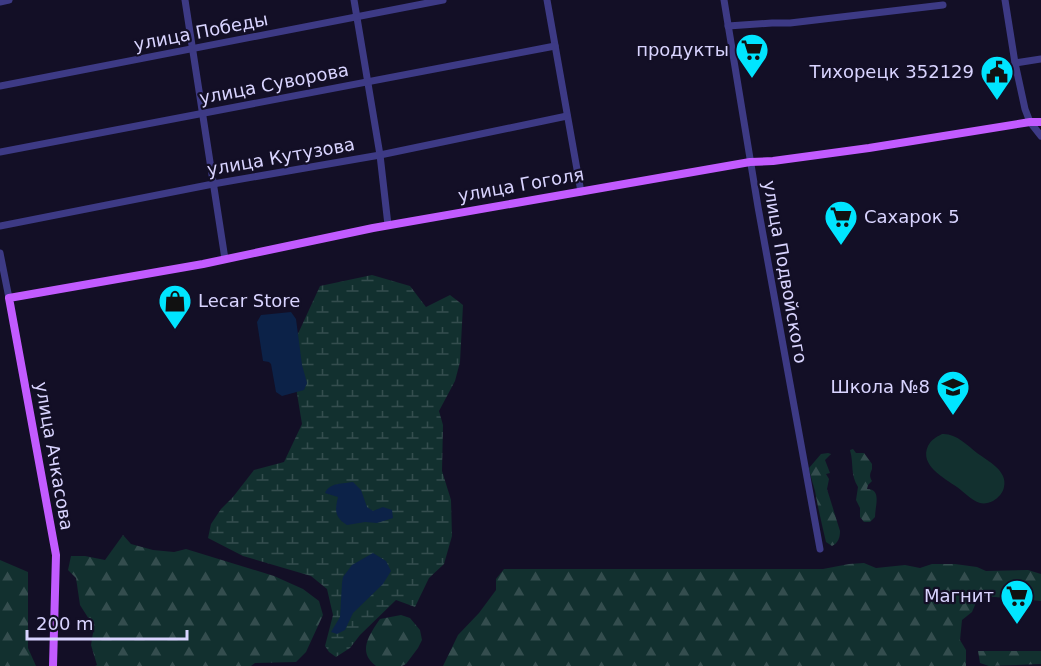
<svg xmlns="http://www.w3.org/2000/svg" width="1041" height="666" viewBox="0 0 1041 666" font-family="'DejaVu Sans',sans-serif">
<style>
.grass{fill:#12302f}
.forest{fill:url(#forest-firs)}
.wetland{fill:url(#wetland-marsh)}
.water{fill:#0c2248}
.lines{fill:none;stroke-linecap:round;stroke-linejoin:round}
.minor{stroke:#3d3a85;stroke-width:7}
.major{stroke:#c25bff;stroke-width:8}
.labels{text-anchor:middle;stroke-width:4.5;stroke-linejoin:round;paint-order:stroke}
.street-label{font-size:18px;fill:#d9d4ff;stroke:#130f26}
.poi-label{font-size:18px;fill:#d9d4ff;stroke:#130f26;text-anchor:end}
</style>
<defs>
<pattern id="forest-firs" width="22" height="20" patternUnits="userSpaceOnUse" patternTransform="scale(1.5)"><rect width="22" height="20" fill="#12302f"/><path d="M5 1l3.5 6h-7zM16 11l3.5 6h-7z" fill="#344d4e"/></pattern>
<pattern id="wetland-marsh" width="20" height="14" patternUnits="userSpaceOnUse" patternTransform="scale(1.5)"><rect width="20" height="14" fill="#12302f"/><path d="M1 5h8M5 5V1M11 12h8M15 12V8" fill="none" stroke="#344d4e"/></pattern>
</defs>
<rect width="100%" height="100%" fill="#130f26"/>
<path class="grass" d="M942,434c14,-1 25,11 35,19 11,8 31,18 27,34 -1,6 -6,11 -11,14 -4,2 -9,3 -13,2 -9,-3 -16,-11 -23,-16 -13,-9 -38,-22 -29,-41 3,-6 8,-9 14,-12z"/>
<g class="forest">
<path d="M853,449l3,4h8l8,11v5c-2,5 -3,7 0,12l-4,4 -1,4c15,0 8,17 8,28l-5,5h-6l-4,-5v-9l-4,-8 2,-13c-8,-13 -4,-23 -8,-37z"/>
<path d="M828,453l3,1 -6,6 5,13 -4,1 3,5 -2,10 13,42c0,7 -2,12 -8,15l-6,-4c-4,-17 -8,-34 -11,-51 -2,-8 -5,-15 -6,-23l12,-14z"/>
<polygon points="123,535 131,544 153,550 174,552 186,549 274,576 303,589 319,601 323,615 306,652 296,662 255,663 251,666 95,666 97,665 91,645 94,627 80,605 76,578 68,570 71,556 85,556 105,560"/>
<polygon points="0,560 28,572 28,648 36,666 0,666"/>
<polygon points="864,563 876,568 905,565 920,568 932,564 955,564 977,567 986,571 1028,570 1041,574 1041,601 983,596 978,598 972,612 962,620 960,640 966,650 966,666 443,666 458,635 479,613 496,590 496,579 504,569 823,569 849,564"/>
<path d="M401,615l9,3 10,12 2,10 -4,8 -12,16 -4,2h-26c-19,-14 -7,-31 4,-47z"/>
<polygon points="978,651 1041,651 1041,664 989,666 980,663"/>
</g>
<polygon class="wetland" points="372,275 410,286 426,307 450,295 463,305 460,362 455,381 439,411 443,425 442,471 451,500 452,536 444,564 429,578 415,607 396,600 360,635 350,648 336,657 329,652 325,646 333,615 327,589 311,576 243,556 208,538 211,524 221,509 233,497 254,470 284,462 302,424 290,351 320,286"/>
<g class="water">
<polygon points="291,312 296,319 302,365 307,383 304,390 282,396 276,392 271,364 269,362 263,361 257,322 261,315"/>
<path d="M353,482l8,8 6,17 6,4 10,-4 9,3 1,8 -16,5 -12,-1 -18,3c-13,-8 -12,-15 -9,-28l-13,-4c5,-11 18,-9 28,-11z"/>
<polygon points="373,553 386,561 391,571 383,584 353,613 345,630 337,634 331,632 340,617 342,583 343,577 352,565"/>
</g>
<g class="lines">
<g class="minor">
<polyline points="185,0 225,259"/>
<polyline points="354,0 380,155 388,225"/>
<polyline points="547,0 581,192"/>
<polyline points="724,0 758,207 820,549"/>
<polyline points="1005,0 1015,63 1025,109 1030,122 1041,136"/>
<polyline points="0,2 9,0"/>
<polyline points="728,26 772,23 790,23 943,5"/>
<polyline points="1015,63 1041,59"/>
<polyline points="0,86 443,0"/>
<polyline points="0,152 555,46"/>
<polyline points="0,226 213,184 380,155 567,116"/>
<polyline points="0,253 9,298"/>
</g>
<polyline class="major" points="53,666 56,555 9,298 203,264 373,228 750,162 773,161 869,148 1030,122 1041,122"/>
</g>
<defs>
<symbol id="supermarket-pin" viewBox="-11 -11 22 30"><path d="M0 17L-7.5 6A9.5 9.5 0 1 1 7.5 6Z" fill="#00e5ff" stroke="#130f26"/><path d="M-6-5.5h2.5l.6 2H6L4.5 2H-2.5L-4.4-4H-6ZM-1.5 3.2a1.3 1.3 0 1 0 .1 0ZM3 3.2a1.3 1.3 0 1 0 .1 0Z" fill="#111"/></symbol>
<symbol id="civic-pin" viewBox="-11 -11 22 30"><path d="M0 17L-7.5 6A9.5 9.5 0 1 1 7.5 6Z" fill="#00e5ff" stroke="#130f26"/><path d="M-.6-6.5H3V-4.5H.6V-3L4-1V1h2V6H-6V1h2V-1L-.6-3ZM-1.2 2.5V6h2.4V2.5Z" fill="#111"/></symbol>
<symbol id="shop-pin" viewBox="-11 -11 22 30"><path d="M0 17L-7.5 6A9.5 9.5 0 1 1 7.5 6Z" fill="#00e5ff" stroke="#130f26"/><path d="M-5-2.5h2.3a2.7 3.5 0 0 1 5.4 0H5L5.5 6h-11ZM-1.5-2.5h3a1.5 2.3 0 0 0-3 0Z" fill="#111"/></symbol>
<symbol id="school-pin" viewBox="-11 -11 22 30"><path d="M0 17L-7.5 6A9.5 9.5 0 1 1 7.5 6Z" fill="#00e5ff" stroke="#130f26"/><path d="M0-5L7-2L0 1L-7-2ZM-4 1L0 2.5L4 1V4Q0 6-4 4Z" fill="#111"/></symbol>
</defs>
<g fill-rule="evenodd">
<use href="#supermarket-pin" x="733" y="31" width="38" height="52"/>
<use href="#civic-pin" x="978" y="53" width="38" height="52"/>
<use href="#supermarket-pin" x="822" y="198" width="38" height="52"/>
<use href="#shop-pin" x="156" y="282" width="38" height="52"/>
<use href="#school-pin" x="934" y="368" width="38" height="52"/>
<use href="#supermarket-pin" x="998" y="577" width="38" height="52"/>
</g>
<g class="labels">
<g class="street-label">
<text transform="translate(201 32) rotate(-11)" y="6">улица Победы</text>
<text transform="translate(274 84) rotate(-11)" y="6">улица Суворова</text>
<text transform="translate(281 157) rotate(-10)" y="6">улица Кутузова</text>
<text transform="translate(521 185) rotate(-10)" y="6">улица Гоголя</text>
<text transform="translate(785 272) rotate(80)" y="6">улица Подвойского</text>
<text transform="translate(54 456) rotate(80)" y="6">улица Ачкасова</text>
</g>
<g class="poi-label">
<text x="729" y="56">продукты</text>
<text x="974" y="78">Тихорецк 352129</text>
<text x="864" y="223" text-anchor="start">Сахарок 5</text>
<text x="198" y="307" text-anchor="start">Lecar Store</text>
<text x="930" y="393">Школа №8</text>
<text x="994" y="602">Магнит</text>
</g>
</g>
<path d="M27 630v9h160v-9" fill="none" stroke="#d9d4ff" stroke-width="3"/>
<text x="36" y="630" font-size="18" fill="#d9d4ff" stroke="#130f26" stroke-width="4.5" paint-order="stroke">200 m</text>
</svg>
